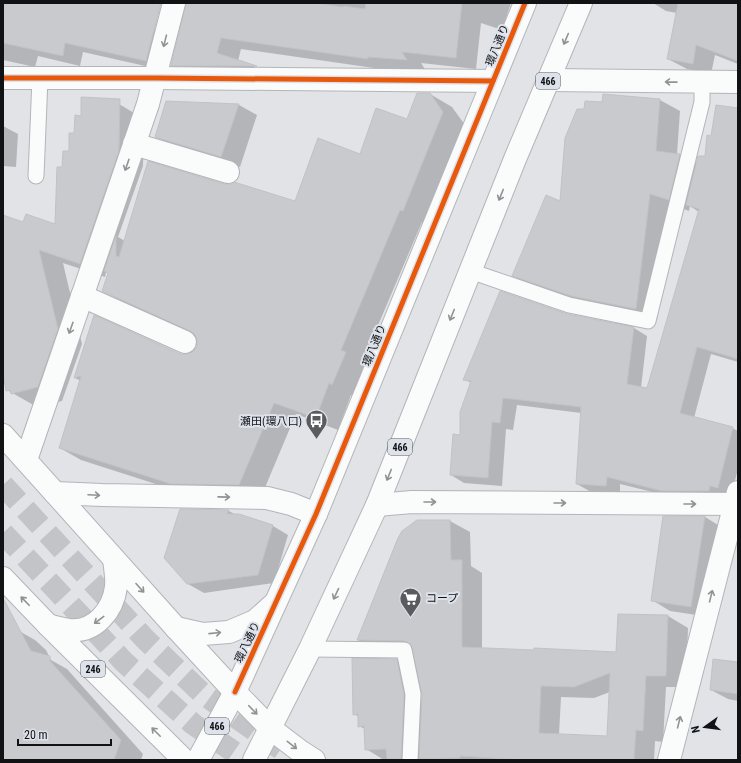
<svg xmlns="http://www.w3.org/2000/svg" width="741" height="763" viewBox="0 0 741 763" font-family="'Roboto Condensed','Noto Sans JP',sans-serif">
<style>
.shadow{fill:#0003;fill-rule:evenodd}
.building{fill:#c8cacd;stroke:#c1c2c5;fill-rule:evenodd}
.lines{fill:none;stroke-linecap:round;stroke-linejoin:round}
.trunk-tunnel{stroke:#c2c4c7;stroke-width:22;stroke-dasharray:22 11;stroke-linecap:butt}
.service-casing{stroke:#b3b5b8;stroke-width:17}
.minor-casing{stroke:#b3b5b8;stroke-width:24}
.trunk-casing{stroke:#b3b5b8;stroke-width:24}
.service{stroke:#fafbfb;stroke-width:15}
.minor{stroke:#fafbfb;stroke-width:22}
.trunk{stroke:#fafbfb;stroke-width:22}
.cycleway-casing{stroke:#dee2ea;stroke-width:8}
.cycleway{stroke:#e8590c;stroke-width:5}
.oneway{stroke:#919293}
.labels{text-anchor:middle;stroke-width:4;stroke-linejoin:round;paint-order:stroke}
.shield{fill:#dee2ea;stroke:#4e5054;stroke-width:1}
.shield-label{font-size:10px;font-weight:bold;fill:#101214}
.street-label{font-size:11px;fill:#101214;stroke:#dee2ea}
.poi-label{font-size:11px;fill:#101214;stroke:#dee2ea;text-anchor:end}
</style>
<rect width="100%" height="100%" fill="#e1e3e7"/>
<g class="shadow">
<polygon points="3,3 118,3 154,30 171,40 163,70 83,52 80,66 38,56 35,67 3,60"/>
<polygon points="192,3 511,3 502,30 481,23 476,69 421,63 426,71 388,68 388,70 241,49 238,61 256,67 274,77 192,77 172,65"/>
<polygon points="653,3 738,3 738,64 715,55 711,74 687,69 668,59 677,13 666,11"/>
<polygon points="430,94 452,107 465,125 425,223 422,222 362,363 367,366 354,397 351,395 338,430 296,414 261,497 193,496 81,460 60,448 81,381 75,378 95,317 180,354 187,355 193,353 197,347 198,340 196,335 125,303 103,291 109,273 106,272 105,277 63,263 82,344 62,401 37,407 7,390 6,384 3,382 3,216 24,223 56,225 63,168 82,117 119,104 144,119 143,166 118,237 125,241 224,185 295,203 408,120"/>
<polygon points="660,100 680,111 677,154 697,164 706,157 712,137 738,109 738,362 711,354 694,418 732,428 738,431 738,469 731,495 677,498 620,484 620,493 591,492 577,484 581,413 517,405 513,430 506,429 502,486 464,483 451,475 461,436 471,383 464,379 567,315 634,328 647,336 641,388 648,389 699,212 690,206 689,211 670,204 657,320 593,308 534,287 513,276 561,202 585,110 603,103"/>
<polygon points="167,102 239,105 257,115 240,167 175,147 156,137"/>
<polygon points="3,126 18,134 16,167 3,166"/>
<polygon points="181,510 229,511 236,515 273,526 288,535 274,583 204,593 188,584"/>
<polygon points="664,517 705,517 723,528 710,617 670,611 652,600"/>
<path d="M450,521l20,11 1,34 11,7v76l135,4 51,-37 20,12 -2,59h-20l-3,55 -8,-1 -1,19h-231l-3,-2v2h-36l-18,-11 -1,-20 -6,-3v-9l-5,-3 42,-54 19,11 7,33 1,-10 -9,-42h-36l-20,-12 40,-102zM610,692l-2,45 -49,-2 2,-38 33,1z"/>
<polygon points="12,627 35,640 46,650 51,660 67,669 143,754 141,760 3,760 3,630"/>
<polygon points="738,663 738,701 728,699 711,690"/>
</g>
<g class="building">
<polygon points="3,3 161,3 146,61 65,43 63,56 3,43"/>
<polygon points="186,3 317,3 343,7 344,6 365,9 366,3 462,3 456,58 402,52 407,60 368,57 368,59 221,38 217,53 257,66 171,66"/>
<polygon points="678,3 738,3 738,61 696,45 693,64 667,59"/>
<polygon points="417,93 430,93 443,112 403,211 400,210 341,350 346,352 332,385 329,383 316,418 274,403 239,485 171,484 59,448 81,376 74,378 94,315 180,354 187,354 192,352 197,347 197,340 195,335 190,331 102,291 108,273 104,271 116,235 116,256 119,257 148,161 224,184 231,184 234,182 295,201 318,138 360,154 376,108 407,119"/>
<polygon points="603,94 660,99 656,151 680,154 669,200 650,194 636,309 571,296 512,276 546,195 560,201 565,138 577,109 584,109 585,101 602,102"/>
<polygon points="81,97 120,99 119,151 80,264 39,250 58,329 38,387 11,394 10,390 6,391 3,373 3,215 23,222 26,214 55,224 57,167 62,167 63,151 69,151 69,133 74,133 75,115 81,116"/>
<polygon points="166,101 239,104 221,157 155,137"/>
<polygon points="716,105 738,108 738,359 697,347 680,413 733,427 718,488 710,486 709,491 662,491 607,477 606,486 576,484 581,407 503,398 500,423 492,422 488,478 450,475 453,434 460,435 460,412 471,381 463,380 500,291 567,314 634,327 627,384 647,388 699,209 686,205 698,156 705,156 707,135 711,136"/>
<polygon points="180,509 229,510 227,514 239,514 273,525 258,575 187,584 164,558"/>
<polygon points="663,516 705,516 691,607 651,601"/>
<path d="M417,520h33l1,40h11v87l72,3v-2l82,4 2,-38 50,1 -2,61h-20l-3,55 -7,-1 -2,30h-111l-63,-4v2l-41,1 3,-65 -11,-49 -7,-4 -47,-1 41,-102 4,-7zM610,673l-3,63 -68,-3 2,-47 33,1z"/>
<polygon points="3,598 31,651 50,656 50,661 121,740 114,760 3,760"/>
<polygon points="352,658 397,659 404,695 401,759 387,759 386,749 365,750 364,726 358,727 358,714 353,715"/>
<polygon points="713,659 738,662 738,694 710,690"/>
</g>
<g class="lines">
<g class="trunk-tunnel">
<polyline points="3,485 145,639 203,694 281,749"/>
<polyline points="3,533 124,662 193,724 246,760"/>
</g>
<defs>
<g id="service">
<polyline points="36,176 40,78"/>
<polyline points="470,271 569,305 648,321 702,102 702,82"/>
<polyline points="310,649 404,650 413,694 410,760"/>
</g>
<g id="minor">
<polyline points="3,78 156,78 493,81"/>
<polyline points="548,80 738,82"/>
<polyline points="134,144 228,172"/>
<polyline points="82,296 185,342"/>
<polyline points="26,460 148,104 174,3"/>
<polyline points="55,493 102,495 267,498 291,504 316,514"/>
<polyline points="377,505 412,502 738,504"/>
<polyline points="669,760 738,492"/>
</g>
<g id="trunk">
<polyline points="3,435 176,628 235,692 271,729 300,751 314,760"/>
<polyline points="3,578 48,625 184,760"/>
<path d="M48,625c7,2 14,4 21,5 26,3 44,-20 47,-43 1,-9 -1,-19 -2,-28"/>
<polyline points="176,628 203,634 229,632 255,621 274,604"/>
<polyline points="198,760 235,692 316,514 525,3"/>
<polyline points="254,760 310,649 377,505 515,159 581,3"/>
</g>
</defs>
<use href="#service" class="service-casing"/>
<use href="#minor" class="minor-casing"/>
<use href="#trunk" class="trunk-casing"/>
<use href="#service" class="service"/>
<use href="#minor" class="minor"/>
<use href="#trunk" class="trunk"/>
<defs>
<g id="cycleway">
<polyline points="3,78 156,78 493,81"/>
<polyline points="235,692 316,514 525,3"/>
</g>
</defs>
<use href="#cycleway" class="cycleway-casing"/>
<use href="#cycleway" class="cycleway"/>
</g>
<defs><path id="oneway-shaft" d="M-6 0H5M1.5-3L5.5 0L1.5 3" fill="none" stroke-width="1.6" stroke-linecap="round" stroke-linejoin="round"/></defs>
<g class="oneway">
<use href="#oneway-shaft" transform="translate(566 39) rotate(113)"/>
<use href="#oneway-shaft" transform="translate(165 41) rotate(104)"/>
<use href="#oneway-shaft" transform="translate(671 82) rotate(-179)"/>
<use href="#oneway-shaft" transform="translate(127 165) rotate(109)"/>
<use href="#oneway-shaft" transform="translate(501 195) rotate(112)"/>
<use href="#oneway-shaft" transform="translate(452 315) rotate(112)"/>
<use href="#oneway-shaft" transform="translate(71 328) rotate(109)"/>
<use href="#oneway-shaft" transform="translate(389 475) rotate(112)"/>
<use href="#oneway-shaft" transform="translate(94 495) rotate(3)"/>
<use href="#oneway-shaft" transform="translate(224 497) rotate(1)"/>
<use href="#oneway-shaft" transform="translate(430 502)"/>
<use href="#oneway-shaft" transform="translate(560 503)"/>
<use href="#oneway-shaft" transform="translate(690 504)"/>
<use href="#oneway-shaft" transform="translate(140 588) rotate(48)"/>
<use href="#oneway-shaft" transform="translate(336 594) rotate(115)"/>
<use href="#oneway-shaft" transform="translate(711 596) rotate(-76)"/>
<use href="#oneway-shaft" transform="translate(25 601) rotate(-134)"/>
<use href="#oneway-shaft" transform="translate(99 620) rotate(143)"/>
<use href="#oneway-shaft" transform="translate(215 633) rotate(-6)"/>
<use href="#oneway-shaft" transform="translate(253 710) rotate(46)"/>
<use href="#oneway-shaft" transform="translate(679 722) rotate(-76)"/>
<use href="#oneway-shaft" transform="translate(156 732) rotate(-135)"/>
<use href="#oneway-shaft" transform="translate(292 745) rotate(38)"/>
</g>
<defs>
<symbol id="bus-pin" viewBox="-11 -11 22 30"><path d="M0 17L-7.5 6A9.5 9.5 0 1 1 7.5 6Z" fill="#595b5e" stroke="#dee2ea"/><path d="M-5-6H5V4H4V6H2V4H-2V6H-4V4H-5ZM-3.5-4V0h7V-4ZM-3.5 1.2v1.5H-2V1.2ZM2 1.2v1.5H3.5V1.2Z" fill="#fff"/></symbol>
<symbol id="supermarket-pin" viewBox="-11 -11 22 30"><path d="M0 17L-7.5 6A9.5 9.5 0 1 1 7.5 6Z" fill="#595b5e" stroke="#dee2ea"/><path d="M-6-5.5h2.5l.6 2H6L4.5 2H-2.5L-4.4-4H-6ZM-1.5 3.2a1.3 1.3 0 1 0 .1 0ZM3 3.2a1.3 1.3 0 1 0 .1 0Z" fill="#fff"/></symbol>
</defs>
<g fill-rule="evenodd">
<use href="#bus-pin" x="304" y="408" width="25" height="34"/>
<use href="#supermarket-pin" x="398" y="586" width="25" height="34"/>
</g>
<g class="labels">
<g class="shield">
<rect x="536" y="73" width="24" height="16" rx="3"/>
<rect x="388" y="439" width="24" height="16" rx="3"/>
<rect x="81" y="661" width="24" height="16" rx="3"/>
<rect x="205" y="718" width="24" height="16" rx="3"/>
</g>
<g class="shield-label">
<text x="548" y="85">466</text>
<text x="400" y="451">466</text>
<text x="93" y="673">246</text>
<text x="217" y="730">466</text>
</g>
<g class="street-label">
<text transform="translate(497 45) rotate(-68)" y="4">環八通り</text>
<text transform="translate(374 345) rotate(-68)" y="4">環八通り</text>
<text transform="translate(247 642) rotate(-65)" y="4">環八通り</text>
</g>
<g class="poi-label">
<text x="302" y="425">瀬田(環八口)</text>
<text x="426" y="602" text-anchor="start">コープ</text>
</g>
</g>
<rect width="741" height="763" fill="none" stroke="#101214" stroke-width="8"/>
<g transform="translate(705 727) rotate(256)" stroke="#dee2ea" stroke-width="3" paint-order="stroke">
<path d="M0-3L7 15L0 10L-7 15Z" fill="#101214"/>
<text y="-6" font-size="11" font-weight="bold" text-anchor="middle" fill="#101214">N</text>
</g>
<path d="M18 739v6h93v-6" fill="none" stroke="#101214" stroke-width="2"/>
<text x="24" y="739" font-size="12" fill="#101214" stroke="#dee2ea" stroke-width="3" paint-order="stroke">20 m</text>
</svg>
